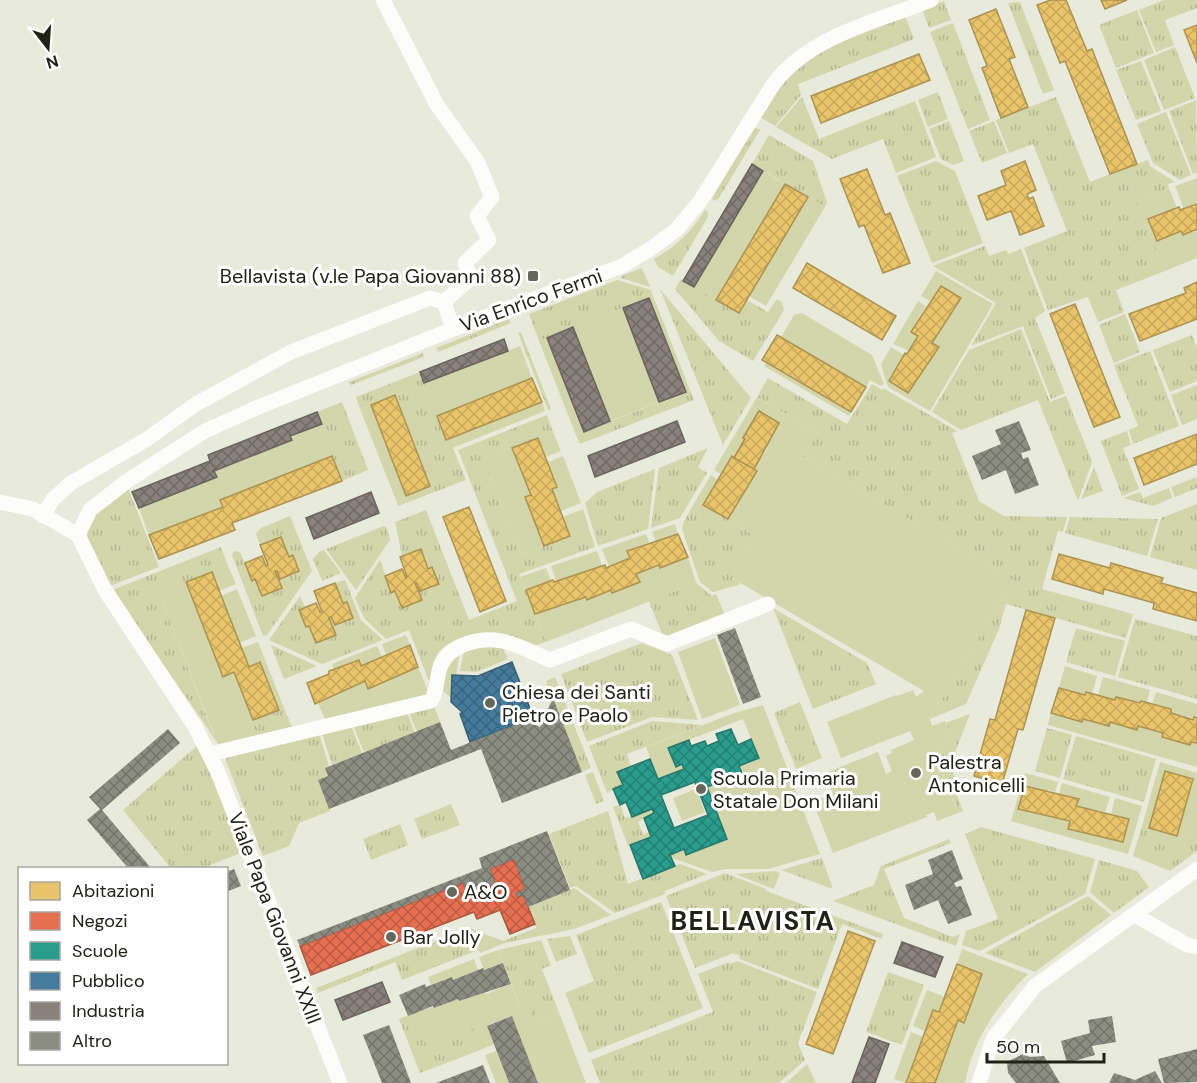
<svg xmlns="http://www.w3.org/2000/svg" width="1197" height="1083" viewBox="0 0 1197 1083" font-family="'DM Sans',sans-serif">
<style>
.grass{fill:url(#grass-tufts)}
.garden{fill:#d3d6ab}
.homes{fill:url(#homes-cross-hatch);stroke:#ad9351;stroke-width:1.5}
.shops{fill:url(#shops-cross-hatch);stroke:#ab5840;stroke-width:1.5}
.schools{fill:url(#schools-cross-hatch);stroke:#27786b;stroke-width:1.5;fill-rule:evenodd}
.public{fill:url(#public-cross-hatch);stroke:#3a6075;stroke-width:1.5}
.industry{fill:url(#industry-cross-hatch);stroke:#6a645e;stroke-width:1.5}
.building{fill:url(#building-cross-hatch)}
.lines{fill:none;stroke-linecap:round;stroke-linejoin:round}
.street{stroke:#fcfcfa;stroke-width:15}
.poi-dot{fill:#66675c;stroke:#fff;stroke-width:2}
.labels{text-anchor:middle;stroke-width:6;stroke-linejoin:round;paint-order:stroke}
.poi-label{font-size:20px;fill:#202117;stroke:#fff;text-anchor:start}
.street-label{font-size:20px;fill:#202117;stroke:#fff}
.district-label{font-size:26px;font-weight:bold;letter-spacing:1.5px;fill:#202117;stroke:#fff}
</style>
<defs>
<pattern id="grass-tufts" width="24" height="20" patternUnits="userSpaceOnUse" patternTransform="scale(1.5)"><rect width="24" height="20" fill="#d3d6ab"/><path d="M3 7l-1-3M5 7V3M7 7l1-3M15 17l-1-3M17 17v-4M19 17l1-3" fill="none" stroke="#b5b792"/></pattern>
<pattern id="homes-cross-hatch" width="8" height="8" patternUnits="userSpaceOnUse" patternTransform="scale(1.5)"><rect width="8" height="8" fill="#e9c46a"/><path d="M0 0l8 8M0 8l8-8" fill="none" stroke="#c8a85b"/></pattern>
<pattern id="shops-cross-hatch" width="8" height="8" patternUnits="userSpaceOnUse" patternTransform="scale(1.5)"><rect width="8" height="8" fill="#e76f51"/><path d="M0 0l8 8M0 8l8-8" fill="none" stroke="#bb5b42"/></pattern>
<pattern id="schools-cross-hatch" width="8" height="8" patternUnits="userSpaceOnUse" patternTransform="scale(1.5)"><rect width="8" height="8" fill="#2a9d8f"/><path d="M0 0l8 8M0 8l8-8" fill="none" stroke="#248074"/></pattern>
<pattern id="public-cross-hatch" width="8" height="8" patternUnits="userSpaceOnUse" patternTransform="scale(1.5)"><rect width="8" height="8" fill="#457b9d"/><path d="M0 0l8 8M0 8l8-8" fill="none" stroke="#39647f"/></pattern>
<pattern id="industry-cross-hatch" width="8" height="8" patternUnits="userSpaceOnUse" patternTransform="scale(1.5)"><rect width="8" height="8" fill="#8a817c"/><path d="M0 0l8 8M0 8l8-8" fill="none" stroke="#706965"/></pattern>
<pattern id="building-cross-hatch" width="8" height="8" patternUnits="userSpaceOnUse" patternTransform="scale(1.5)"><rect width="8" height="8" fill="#8c8d82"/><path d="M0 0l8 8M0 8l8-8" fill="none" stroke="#727369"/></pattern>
</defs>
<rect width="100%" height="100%" fill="#e8eadb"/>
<g class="grass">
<polygon points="1164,0 1197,0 1197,8 1165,20 1174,45 1156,52 1139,10"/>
<polygon points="944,1 951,20 929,28 922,9"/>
<polygon points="1020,2 1054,90 1043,94 1008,3"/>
<polygon points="1137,10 1154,53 1116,68 1099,25"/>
<path d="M905,16l9,23 -116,45 3,11 -26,31 -15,-9c39,-65 78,-75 145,-101z"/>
<polygon points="953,23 990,120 968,129 930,32"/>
<polygon points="1175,47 1195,98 1164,110 1144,60"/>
<polygon points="1141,61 1161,111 1136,120 1116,70"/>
<polygon points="938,92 948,119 928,127 918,100"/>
<polygon points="802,97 819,139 915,101 936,157 896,173 883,139 832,159 776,127"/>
<polygon points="1056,97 1090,182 1148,160 1150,166 1175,182 1168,184 1169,188 1137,201 1165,271 1116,290 1124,312 1098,322 1088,297 1048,310 1024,248 1067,231 1033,144 1009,153 996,120"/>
<polygon points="1196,100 1197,173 1193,174 1169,111"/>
<polygon points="1166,112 1191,175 1180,180 1153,163 1137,124"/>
<polygon points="949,121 964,161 953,165 941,159 929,129"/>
<polygon points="994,121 1007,153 982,163 969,131"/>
<polygon points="754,127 760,130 719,198 715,201 712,199"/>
<polygon points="769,135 813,161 827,202 825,207 752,164"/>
<polygon points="936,161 955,171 983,243 932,263 897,176"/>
<path d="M705,210l3,2v5l-35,59 -15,-9 -4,-8c20,-11 39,-29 51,-49z"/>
<polygon points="985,246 989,256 1006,250 1008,254 1021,249 1045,311 1035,318 1065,393 1051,399 1023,326 971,346 996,303 933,266"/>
<polygon points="642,268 650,287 621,278 621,276"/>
<polygon points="681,279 738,313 747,300 768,312 777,299 782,302 784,310 753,361 719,341 675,289"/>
<polygon points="617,280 651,290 653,296 539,341 529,314"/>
<polygon points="660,289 751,398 723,445"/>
<polygon points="1125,314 1140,352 1114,363 1099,325"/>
<polygon points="509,319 511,323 438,352 436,348"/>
<polygon points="1021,329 1050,402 1066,396 1092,462 1078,501 1038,400 961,430 932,412 969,350"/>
<polygon points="521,332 551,409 548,410 518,333"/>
<polygon points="1192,335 1197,348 1197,381 1170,392 1153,350"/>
<polygon points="1150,351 1179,426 1133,444 1129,430 1138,426 1114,365"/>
<polygon points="423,353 424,357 351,385 349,382"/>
<polygon points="420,372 450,448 453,448 466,480 398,506 396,500 430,486 395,396 360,409 356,397"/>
<polygon points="768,378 847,424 872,384 882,390 883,388 957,431 952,433 979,501 1004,516 1067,517 1063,532 1058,531 1042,589 1133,614 1126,638 1006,604 999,629 966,704 930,719 933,713 944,703 941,701 1013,580 803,457 817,433 757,397"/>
<polygon points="1197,385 1197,419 1182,425 1171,395"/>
<polygon points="690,390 694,400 580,444 576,435"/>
<polygon points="342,402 368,470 342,481 317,412"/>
<path d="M547,415l6,17 -69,27 37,96 68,-27 6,19 -76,27 27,68 -13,4 -67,-9c-29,9 -35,20 -35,49l-22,-56 -23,9 -22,-21 -9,-20 25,-38 11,32 4,-1 7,17 20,-8 -7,-17 24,1 -6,-16 -5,1 -7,-20 -19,7 -7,-34 31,-12 43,110 48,-19 -59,-151z"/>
<polygon points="1127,431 1131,445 1123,448 1139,489 1122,496 1101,441"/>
<polygon points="708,448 698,467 707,473 680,518 651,528 659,468"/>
<polygon points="1094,467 1103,491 1081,499"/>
<polygon points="655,469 648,529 598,546 585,503 597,492"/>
<polygon points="1197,477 1197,488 1175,497 1171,487"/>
<path d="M128,488l31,79 -49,19c-5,-10 -23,-41 -23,-50 -1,-21 26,-38 41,-48z"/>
<polygon points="1169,488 1172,498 1153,506 1123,498 1140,492 1143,498"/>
<polygon points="696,500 756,536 732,578 741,584 713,592 700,582 682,529 684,521"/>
<polygon points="1197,504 1197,570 1150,557 1161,518"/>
<polygon points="290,516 312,571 267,635 263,636 232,555 234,551 240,552 252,580 255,579 262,596 282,588 275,571 277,571 281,578 299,572 293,556 289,557 281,537 260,545 256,534 261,528"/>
<polygon points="1070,517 1158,519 1147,556 1065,533"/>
<polygon points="384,526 387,528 390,540 356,590 326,549"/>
<polygon points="221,547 228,566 159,593 214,735 284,708 292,727 219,745 112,590"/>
<polygon points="324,550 341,573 322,581 313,559 319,552"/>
<polygon points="345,580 361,620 383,640 322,664 269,640 300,596 305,607 299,610 306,627 309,626 336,635 329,618 331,617 335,625 353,618 343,603 335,583"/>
<polygon points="696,583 712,596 716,594 725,615 664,639 649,601"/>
<polygon points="773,608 867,663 876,684 813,709"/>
<polygon points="1135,619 1197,636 1197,699 1118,677"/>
<polygon points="1076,628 1125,641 1115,676 1066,662"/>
<polygon points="642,643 672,655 698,720 652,717 587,742 561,674"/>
<polygon points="271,645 317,666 284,679"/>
<polygon points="502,645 508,659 476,672 460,671 464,650"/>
<polygon points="460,651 456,675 452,675 451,698 442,690 444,669"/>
<polygon points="555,677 591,768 582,772 546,681"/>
<polygon points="800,702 822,758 796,769 774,713"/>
<polygon points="434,706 440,722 417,732 409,712"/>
<polygon points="407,712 415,733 364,752 353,725"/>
<polygon points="970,714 951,763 957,789 955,790 963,811 958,813 933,749 953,741 946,723"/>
<polygon points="652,721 702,725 627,754 631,766 617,772 623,785 607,793 589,746"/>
<polygon points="351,726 362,753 332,765 322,733"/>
<polygon points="1047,728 1072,735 1060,778 1035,771"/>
<polygon points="319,734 329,766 325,768 328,776 318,780 330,811 299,823 289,846 263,856 226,761 227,755"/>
<polygon points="1076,736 1156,759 1144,802 1063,779"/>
<polygon points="198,745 243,852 203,868 171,868 123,810"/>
<polygon points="593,772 604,801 596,804 585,775"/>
<polygon points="451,804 460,825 422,839 414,819"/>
<polygon points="620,805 625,818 652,809 654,813 638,822 643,834 649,832 651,837 628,846 613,807"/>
<polygon points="608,811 628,884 680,864 707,874 665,891 665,894 615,913 576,886 570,888 549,834"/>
<polygon points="400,824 408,845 371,860 363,839"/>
<polygon points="1142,826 1182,837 1197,831 1197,851 1170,871 1133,856"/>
<polygon points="981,827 1095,859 1085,894 980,951 962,945 966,931 998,919 965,834"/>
<polygon points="949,839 951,843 884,869 904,918 953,937 960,934 956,946 833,901 874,885 881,866"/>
<polygon points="822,858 833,889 781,870"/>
<polygon points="1099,860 1137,871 1149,887 1114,913 1090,892"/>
<polygon points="775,871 780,873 774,889 735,874"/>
<polygon points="725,873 766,889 766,891 883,934 882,939 842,924 818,989 740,959 738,954 735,955 734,953 695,968 666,896"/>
<polygon points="574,888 611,915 574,929 505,943 480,953 478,950 402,980 395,962 318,993 316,988 469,928 503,941 536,928 528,907"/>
<polygon points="1088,896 1111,915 1035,972 985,953"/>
<polygon points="661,902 703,1008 589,1053 565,993 594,981 576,935"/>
<polygon points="570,936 577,954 556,962 547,939"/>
<polygon points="541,940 551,965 542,969 560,1015 536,1024 521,1008 498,950"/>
<polygon points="737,961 817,992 798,1043 805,1060 779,1083 600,1083 591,1060 713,1012 698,974 729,962 730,964"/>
<polygon points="888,972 924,985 902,1045 866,1032"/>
<polygon points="414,1013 475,1028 483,1049 420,1073 399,1019"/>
<polygon points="807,1064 816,1083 786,1083"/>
</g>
<g class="garden">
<polygon points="763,171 785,184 716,300 694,287"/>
<polygon points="1197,178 1197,204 1184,209 1175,186"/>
<polygon points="1169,188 1177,208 1148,220 1156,241 1181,231 1183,235 1197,229 1197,258 1165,271 1137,201"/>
<polygon points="808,197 825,207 766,306 749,296"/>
<polygon points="936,271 993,304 930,411 888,387 881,364 891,347 904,355 889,381 908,392 922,370 924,371 938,347 932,343 961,298 941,286 932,302 921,296"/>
<polygon points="653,296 690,390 686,392 649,298"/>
<polygon points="918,301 926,306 911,332 918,336 909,351 893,344"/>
<polygon points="623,308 659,402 610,421 573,327"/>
<polygon points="802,313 872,355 884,384 881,386 870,380 866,387 781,337 794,315"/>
<polygon points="547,338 584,432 576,435 539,341"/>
<polygon points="520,346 532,378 437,416 424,383"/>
<polygon points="766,362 851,412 849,416 764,366"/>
<polygon points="757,397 817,433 803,457 1013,580 941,701 944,703 933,713 930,719 932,726 945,721 953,741 933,749 958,813 937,821 934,812 926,815 927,817 833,853 813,802 833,794 825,773 878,752 886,774 892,771 886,756 892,753 891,750 914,740 910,731 841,758 827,722 896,695 897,696 913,690 916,697 924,691 732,578 756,536 728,519 756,471 754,469 768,447 765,446 779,422 759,411 743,437 745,439 734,458 732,456 721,474 714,470"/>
<polygon points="542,402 545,411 450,449 446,440"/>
<polygon points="371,405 406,496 396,500 360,409"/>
<polygon points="322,424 334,456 221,500 223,507 149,535 139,508 216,477 214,471 292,440 290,436"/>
<polygon points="553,432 561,451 546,457 538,438"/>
<polygon points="512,448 531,495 525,498 544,546 521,555 484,459"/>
<polygon points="563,456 581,503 561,511 552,489 557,486 548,462"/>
<polygon points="711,475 718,480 703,505 696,500"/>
<polygon points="583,509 589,528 570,536 563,517"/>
<polygon points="675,524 678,534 656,542 652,532"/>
<polygon points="646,534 649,542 628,551 630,558 609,567 602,549"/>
<polygon points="597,551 602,566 556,581 551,566"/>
<polygon points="688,557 696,583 546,642 535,614 560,604 561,607 586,597 587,599 639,581 636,574"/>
<polygon points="228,566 236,584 219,591 212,572"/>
<polygon points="546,568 551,581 526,590 520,577"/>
<polygon points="186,582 223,676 234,672 253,720 215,736 159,593"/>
<polygon points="237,589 256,636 239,643 221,596"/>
<polygon points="406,635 410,645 386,655 382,644"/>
<polygon points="715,638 740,705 702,719 678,652"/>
<polygon points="258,642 284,708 279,710 260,662 249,667 242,648"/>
<polygon points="377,646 382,657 380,659 361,666 358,660 334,669 332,664"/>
<polygon points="1065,666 1097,676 1092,694 1086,692 1085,695 1059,688"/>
<polygon points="418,667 428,691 426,695 325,719 318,703 365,681 369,689"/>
<polygon points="1103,677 1150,690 1147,702 1141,701 1140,703 1117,697 1115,700 1098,695"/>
<polygon points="1156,692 1197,704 1197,718 1194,717 1193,720 1171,713 1171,709 1152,704"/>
<polygon points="763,705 820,854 768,869 726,869 712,872 672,858 670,855 684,849 686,855 727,839 707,787 741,774 739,766 759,758 743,719 668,748 675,766 682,764 684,769 658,779 646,747 734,713"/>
<polygon points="1051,713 1082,722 1083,719 1109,726 1110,722 1137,730 1138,726 1197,743 1197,767 1048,725"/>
<polygon points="1160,762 1197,773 1197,831 1182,837 1177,836 1193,780 1165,772 1149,828 1142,826"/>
<polygon points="1025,773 1058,782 1055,792 1048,790 1047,793 1025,786 1018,809 1070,821 1068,829 1096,836 1129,819 1111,814 1115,798 1142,806 1128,854 1011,821"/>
<polygon points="1062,783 1110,797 1105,812 1099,810 1098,812 1076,806 1078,799 1059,794"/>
<polygon points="696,789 705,812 682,821 673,798"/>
<path d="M962,949l66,25c-31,31 -55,65 -63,109h-30l23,-63 6,2 18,-48 -25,-10z"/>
<polygon points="498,950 503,963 484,970 479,957"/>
<polygon points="474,959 478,970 453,980 451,977 431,985 428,977"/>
<polygon points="511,984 521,1008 529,1005 536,1024 560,1015 586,1083 538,1083 512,1016 487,1026 494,1044 483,1049 474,1028 427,1047 414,1013 458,999 460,1001 484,992 486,994"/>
<polygon points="927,990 945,997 939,1012 933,1010 925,1031 913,1026"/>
<polygon points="911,1032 923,1037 906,1083 894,1079"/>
<polygon points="496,1051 509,1083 496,1083 485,1055"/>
</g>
<g class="homes">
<polygon points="1051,0 1066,0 1087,51 1092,49 1137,164 1110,174 1065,61 1060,63 1037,5"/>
<polygon points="1101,0 1127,0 1105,9"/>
<polygon points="996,9 1015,57 1009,59 1028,107 1001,118 982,68 987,66 969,20"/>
<polygon points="1197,25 1197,63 1184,30"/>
<polygon points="919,54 930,80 821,123 811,96"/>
<polygon points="1025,161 1036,190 1027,194 1029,199 1033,197 1044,226 1020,235 1011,211 987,220 978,196 1006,185 1001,171"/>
<polygon points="867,169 885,215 890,213 910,263 883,273 864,225 859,227 840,179"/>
<polygon points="785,184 808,197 739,313 716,300"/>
<polygon points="1197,204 1197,229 1183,235 1181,231 1157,241 1148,219 1179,207 1180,210"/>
<polygon points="807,263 896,316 882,340 793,288"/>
<polygon points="1197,282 1197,319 1140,341 1129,314 1186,293 1184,288"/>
<polygon points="941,286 961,298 932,343 939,347 908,393 889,381 905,353 907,354 918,336 911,332"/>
<polygon points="1075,304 1120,417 1094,427 1050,314"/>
<polygon points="777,335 866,387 851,412 762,360"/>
<polygon points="532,378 542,402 446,440 437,416"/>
<polygon points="395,395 430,486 406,496 371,405"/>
<polygon points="759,411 779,423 754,469 757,471 728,519 703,505 732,456 734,458 745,439 743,438"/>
<polygon points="759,411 779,423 754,469 734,458 745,439 743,438"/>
<polygon points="1197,434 1197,464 1144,485 1134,458"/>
<polygon points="538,438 557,487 552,489 570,536 544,546 525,497 531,495 512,448"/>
<polygon points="332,456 342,481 232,523 235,530 159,559 149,535 223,507 220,500"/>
<polygon points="469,507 506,601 480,612 443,517"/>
<polygon points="678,534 688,557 660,568 659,565 636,574 640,582 612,593 611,590 587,600 586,597 535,614 526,590 553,580 554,582 605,565 606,568 630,558 627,551"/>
<polygon points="281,537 289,557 293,555 299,571 280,579 277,571 275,571 282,588 262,596 255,579 252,581 245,563 262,556 266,566 268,565 260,545"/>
<polygon points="421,549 428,569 432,567 439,584 420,591 417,583 415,583 422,600 402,608 395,591 391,593 385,576 402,569 406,578 407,577 400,557"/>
<polygon points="1059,554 1110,568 1111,563 1163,578 1161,583 1197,593 1197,621 1153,609 1154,603 1104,589 1103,594 1052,579"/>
<polygon points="212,572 249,667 260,662 279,710 253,720 234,672 223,677 186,582"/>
<polygon points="335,583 343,603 347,602 353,618 335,625 331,617 329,618 336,635 316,643 309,626 306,627 299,610 316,603 320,612 322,612 314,591"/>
<polygon points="1026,610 1055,618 1023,730 1018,729 1002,784 974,776 990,719 995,720"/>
<polygon points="410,645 418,667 368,689 365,681 315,704 307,683 329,674 329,671 359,660 361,666"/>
<polygon points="1059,688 1085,695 1086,692 1115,700 1116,697 1140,703 1141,701 1171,709 1171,713 1193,720 1194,717 1197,718 1197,743 1191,742 1190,745 1162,737 1163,733 1138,726 1137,730 1110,722 1109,726 1083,719 1082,722 1051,713"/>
<polygon points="1165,771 1193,779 1177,836 1149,828"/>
<polygon points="1025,786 1079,799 1076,806 1129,819 1123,842 1068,829 1070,821 1018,809"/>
<polygon points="848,931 875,941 833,1054 806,1044"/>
<polygon points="957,964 982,974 964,1023 958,1020 935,1083 906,1083 933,1010 939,1012"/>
</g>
<polygon class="shops" points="514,859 525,889 516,893 518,897 523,895 535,924 510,934 500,910 477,919 474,912 311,975 300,946 463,883 467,894 495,883 490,869"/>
<path class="schools" d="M731,729l7,16 13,-6 8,19 -20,8 3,7 -35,14 20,52 -41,16 -2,-6 -14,6 5,11 -32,13 -13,-34 21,-8 -7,-19 10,-5 -2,-4 -20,8 -6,-15 -6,3 -7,-16 10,-4 -6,-13 33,-13 8,20 26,-10 -2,-5 -6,3 -8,-19 21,-8 2,6 14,-5 2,5 12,-5 -3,-7zM695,782l13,33 -34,13 -13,-33z"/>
<polygon class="public" points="512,662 531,711 527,720 470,742 460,714 462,712 451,702 452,675 478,676"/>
<g class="industry">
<polygon points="752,164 763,171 694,287 683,281"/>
<polygon points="649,298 686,392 659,402 623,308"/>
<polygon points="573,327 610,421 584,432 547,338"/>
<polygon points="504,339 508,351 424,383 420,372"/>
<polygon points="317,412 322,424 290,436 292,440 214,471 217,477 139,508 132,492 210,461 208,455"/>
<polygon points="677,421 685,442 595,477 588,456"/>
<polygon points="371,492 379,513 314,539 306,518"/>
<polygon points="902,942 943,957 935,977 894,963"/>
<polygon points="382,982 390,1002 343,1020 335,1000"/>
<polygon points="869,1037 889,1044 875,1083 852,1083"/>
</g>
<g class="building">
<polygon points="1019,421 1031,450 1021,453 1023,459 1028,457 1039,485 1015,494 1006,470 982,480 972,456 1001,444 995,430"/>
<polygon points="735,628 761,697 743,704 717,635"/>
<polygon points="553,698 582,772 502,803 481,749 329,809 318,780 328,776 325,768 440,722 451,750 527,720 540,727"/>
<polygon points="168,729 180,743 102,810 151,868 128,868 87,820 100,809 89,797"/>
<polygon points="547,831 570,890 528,907 523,895 518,897 516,893 525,889 514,859 490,869 495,883 467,894 463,883 300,946 297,940 482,868 479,858"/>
<polygon points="952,850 963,879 954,883 956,887 961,886 972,915 948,924 938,900 914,910 905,885 933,874 928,860"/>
<polygon points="234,869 241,886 226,892 226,872"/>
<polygon points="503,963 511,984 459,1001 458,999 434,1008 433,1006 408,1016 399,995 425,984 426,987 452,977 453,980 483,968 484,970"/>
<polygon points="512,1016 538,1083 509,1083 487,1026"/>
<polygon points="1112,1016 1116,1042 1092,1046 1095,1055 1067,1063 1061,1041 1090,1033 1088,1020"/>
<polygon points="389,1025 411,1083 382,1083 363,1035"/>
<polygon points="1197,1049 1197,1082 1164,1083 1158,1059"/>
<polygon points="1023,1054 1030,1057 1044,1056 1060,1083 1016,1083 1008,1073 1007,1062"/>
<polygon points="483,1065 490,1083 436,1083"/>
<polygon points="1155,1071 1162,1083 1109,1083 1114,1073 1135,1080"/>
</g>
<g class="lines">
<g class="street">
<polyline points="383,0 437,105 477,161 492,197 477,216 489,240 465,263 471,278 444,302 453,329"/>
<polyline points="0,502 33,509 78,535"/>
<polyline points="43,516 53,499 71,483 147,439 196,404 291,352 430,298 444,302"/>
<path d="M78,535l12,-25 37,-29 78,-50 51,-23 197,-79 169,-63 30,-18 25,-19 24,-29 73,-117c36,-47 104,-62 157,-83"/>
<polyline points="78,535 105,590 194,725 217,770 340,1083"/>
<path d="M210,754l221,-53c7,-11 5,-24 10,-36 9,-21 40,-28 61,-24 16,3 33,13 48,19l81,-31 36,15 101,-40"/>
<polyline points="1135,915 1187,945 1197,947"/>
<polyline points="979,1083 993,1039 1035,986 1197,869"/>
</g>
</g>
<g class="poi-dot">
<rect x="527" y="270" width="12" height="12" rx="3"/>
<circle cx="490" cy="703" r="6"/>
<circle cx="916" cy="773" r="6"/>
<circle cx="701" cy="789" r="6"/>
<circle cx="452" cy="892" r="6"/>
<circle cx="391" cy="937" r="6"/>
</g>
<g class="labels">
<g class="poi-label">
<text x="521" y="283" text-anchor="end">Bellavista (v.le Papa Giovanni 88)</text>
<text x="502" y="699">Chiesa dei Santi<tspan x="502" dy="23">Pietro e Paolo</tspan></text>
<text x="928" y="769">Palestra<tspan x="928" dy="23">Antonicelli</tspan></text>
<text x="713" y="785">Scuola Primaria<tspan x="713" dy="23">Statale Don Milani</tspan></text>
<text x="464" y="899">A&amp;O</text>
<text x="403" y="944">Bar Jolly</text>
</g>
<g class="street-label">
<text transform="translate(531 300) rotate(-20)" y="7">Via Enrico Fermi</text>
<text transform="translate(275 918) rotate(69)" y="7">Viale Papa Giovanni XXIII</text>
</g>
<g class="district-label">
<text x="753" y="930">BELLAVISTA</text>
</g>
</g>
<rect x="18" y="867" width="210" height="198" fill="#ffffff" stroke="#a6a6a2" stroke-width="1.5"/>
<rect x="30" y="882" width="30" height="18" fill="#e9c46a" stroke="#a6a6a2" stroke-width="1.5"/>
<text x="72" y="897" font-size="18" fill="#202117">Abitazioni</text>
<rect x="30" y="912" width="30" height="18" fill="#e76f51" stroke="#a6a6a2" stroke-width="1.5"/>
<text x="72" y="927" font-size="18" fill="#202117">Negozi</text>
<rect x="30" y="942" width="30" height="18" fill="#2a9d8f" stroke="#a6a6a2" stroke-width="1.5"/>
<text x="72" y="957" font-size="18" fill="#202117">Scuole</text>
<rect x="30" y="972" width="30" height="18" fill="#457b9d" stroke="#a6a6a2" stroke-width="1.5"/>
<text x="72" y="987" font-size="18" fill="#202117">Pubblico</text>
<rect x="30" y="1002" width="30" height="18" fill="#8a817c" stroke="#a6a6a2" stroke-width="1.5"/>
<text x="72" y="1017" font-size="18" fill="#202117">Industria</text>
<rect x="30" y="1032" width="30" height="18" fill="#8c8d82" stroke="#a6a6a2" stroke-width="1.5"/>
<text x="72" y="1047" font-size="18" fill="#202117">Altro</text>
<g transform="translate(48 48) rotate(163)" stroke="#ffffff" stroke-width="4.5" paint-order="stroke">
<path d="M0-4.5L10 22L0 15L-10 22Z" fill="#202117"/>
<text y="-9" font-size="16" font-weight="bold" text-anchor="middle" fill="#202117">N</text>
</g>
<path d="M987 1053v9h117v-9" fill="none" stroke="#202117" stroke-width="3"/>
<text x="996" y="1053" font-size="18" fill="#202117" stroke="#ffffff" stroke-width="4.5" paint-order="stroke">50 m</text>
</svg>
